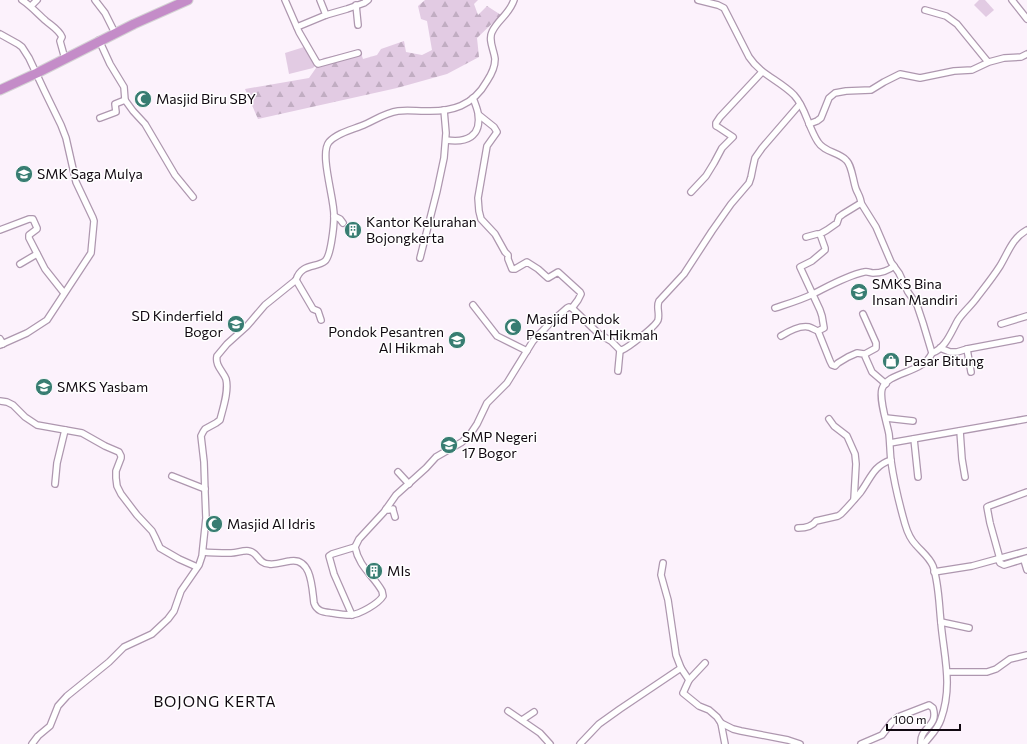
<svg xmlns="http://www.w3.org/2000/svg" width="1027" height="744" viewBox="0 0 1027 744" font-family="Commissioner,sans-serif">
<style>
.forest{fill:url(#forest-firs)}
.garden{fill:#e2cbe3}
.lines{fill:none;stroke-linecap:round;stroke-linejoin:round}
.minor-casing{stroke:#ae97af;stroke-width:8}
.trunk-casing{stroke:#d4d3d4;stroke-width:11}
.minor{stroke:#fff;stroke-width:5.5}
.trunk{stroke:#c48cc8;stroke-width:9}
.labels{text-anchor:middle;stroke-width:3;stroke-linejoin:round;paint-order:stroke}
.poi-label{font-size:14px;fill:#100810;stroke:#fff;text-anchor:start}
.neighbourhood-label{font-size:15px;letter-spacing:1px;fill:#100810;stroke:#fff}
</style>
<defs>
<pattern id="forest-firs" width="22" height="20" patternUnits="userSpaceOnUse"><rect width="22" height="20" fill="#e2cbe3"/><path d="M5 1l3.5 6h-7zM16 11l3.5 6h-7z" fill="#c1adc2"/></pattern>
</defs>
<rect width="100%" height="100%" fill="#fcf2fc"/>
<polygon class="forest" points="425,0 478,0 474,4 478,15 487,6 501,15 477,38 479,57 447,74 397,88 258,119 245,89 309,78 323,58 360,50 363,59 377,55 381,49 404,41 406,52 422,55 432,50 427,21 421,19 418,6"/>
<g class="garden">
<polygon points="979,0 985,0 994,10 986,17 974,5"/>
<polygon points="304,47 316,65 313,68 289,74 285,53"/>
</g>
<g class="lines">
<defs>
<g id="minor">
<path d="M22,0c9,6 16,14 24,21 6,5 13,9 16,16l-2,4 5,18"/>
<polyline points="95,0 105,13 115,33"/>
<polyline points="285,0 299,32 317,63 318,64 358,53"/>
<polyline points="320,0 326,15"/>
<path d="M698,0l20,5 6,3 25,49c12,18 30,23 45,38 12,13 14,32 24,47 6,10 20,10 28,18 6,5 7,21 10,29 2,5 5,9 5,14l15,24 15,35 8,11 9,19 9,13 6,18 9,30c-9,21 -44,18 -50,36 -3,11 5,34 7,45 1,9 1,18 2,27 3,21 8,42 14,63 2,7 5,15 11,21 6,7 13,12 17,21 6,18 6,39 8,57 3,34 12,62 0,96 -3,10 -11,17 -17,25"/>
<polyline points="1012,0 1027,19"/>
<polyline points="356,5 358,25"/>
<polyline points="31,6 37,0"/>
<polyline points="925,10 946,16 957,24 988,62"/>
<polyline points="297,27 326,15 347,9 364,3 368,0"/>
<polyline points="0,34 18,44 22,47 29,58 44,90 61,125 66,138 76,182 93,218 94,221 91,253 47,320 27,333 0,345"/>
<polyline points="99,40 110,64 124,87 125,100 133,111 145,124 175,175 193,197"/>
<polyline points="479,115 494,127 497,132 487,146 478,198 479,211 481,219 495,234 505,252 508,255 508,259 512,269 515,269 527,262 538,269 548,278 558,272 580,292 581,294 578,300 572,308"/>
<polyline points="100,118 116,112 115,104 125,100"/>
<polyline points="809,124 817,121 821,118 829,98 835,93 846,91 871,90 884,82 900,74 920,78 954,71 972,70 989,62 1004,58 1021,57 1027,54"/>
<path d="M446,140c20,3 36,-3 32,-27 -1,-5 -3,-10 -5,-15"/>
<polyline points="691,192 706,176 714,163 722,148 733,137 718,127 716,126 716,123 720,117 762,72"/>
<polyline points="861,203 843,214 839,217 837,223 827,230 820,234 825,248 825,250 812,261 800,267 820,310 822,316 824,328 818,331 830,361 832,365 835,366 838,363 848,357 857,353 864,354 872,372 886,384"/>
<polyline points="334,216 340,219 343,223"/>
<polyline points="0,230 29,219 33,219 37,228 37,229 29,235 29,238 45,269 64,293"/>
<polyline points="806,237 817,234 820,234"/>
<polyline points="420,258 437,191 444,158 446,133 444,110"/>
<polyline points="20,264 37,254"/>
<polyline points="296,280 313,309 318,311 321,320"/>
<polyline points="473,305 497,336 527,351"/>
<path d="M775,308c12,-4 26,-8 38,-14 16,-8 33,-18 51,-22 4,-1 6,1 9,1 8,0 15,-2 21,-7"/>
<polyline points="863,314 876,343 876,348 865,354"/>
<polyline points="1001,324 1027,316"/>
<path d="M781,336c8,-5 19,-11 28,-9 3,1 6,3 9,4"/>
<polyline points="0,339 3,344"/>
<polyline points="940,348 950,352 957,352 967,349 1020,339"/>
<polyline points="967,349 971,372"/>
<path d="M932,353c14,-5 19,-21 26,-33 6,-9 14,-15 20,-24 7,-9 15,-19 22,-30 8,-13 12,-28 27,-36"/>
<polyline points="618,371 620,350"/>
<polyline points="0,401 7,402 13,405 25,417 37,425 82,433 105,446 119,452 121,456 121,458 116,471 116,478 117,486 121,494 137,515 152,531 155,537 160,548 179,559 197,567"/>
<polyline points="886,418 913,421"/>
<polyline points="829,419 834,426 847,436 855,454 856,464 854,499"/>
<polyline points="960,431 962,459 965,477"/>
<polyline points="914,439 918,477"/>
<polyline points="890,443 1027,419"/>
<polyline points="398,472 409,484"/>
<polyline points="172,476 205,489"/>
<polyline points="55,484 57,463 65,430"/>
<polyline points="386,509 388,510 393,509 393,510 395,517"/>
<path d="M798,528c6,0 14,-1 18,-7l22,-5 3,-2c7,-7 13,-14 19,-21 11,-15 13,-27 31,-33"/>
<path d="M203,552c9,1 18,1 28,1 6,0 12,-3 18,-2 9,1 9,13 20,13 7,1 14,-2 21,-3 22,-4 22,28 24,42 3,9 10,9 18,10 6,1 13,2 19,2 9,-1 27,-11 32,-19l-1,-5c-9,-16 -23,-24 -27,-44l4,-8 25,-27 12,-17 30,-27 10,-11 26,-15 9,-9 6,-9 10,-21 20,-20 26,-42 17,-18 17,-15 2,-1 3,1 27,26 12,7 8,8 3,1c7,-3 34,-24 36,-30 2,-7 -2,-13 1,-19l25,-27 28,-43 19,-27 18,-21 2,-6 2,-10 2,-9 7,-10 38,-44"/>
<polyline points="998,559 1000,563 1004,565 1027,558"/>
<polyline points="1000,559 990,523 987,507 989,506 1027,492"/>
<polyline points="1024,560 1027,570"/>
<polyline points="663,563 661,575 668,600 676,655 681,668 689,680 684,691 683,693 699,706 709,710 717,717 721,723 725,744"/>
<polyline points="934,572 972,566 1027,551"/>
<polyline points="352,615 334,574 329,556 332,554 355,547"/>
<polyline points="941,622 969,628"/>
<polyline points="948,672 987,672 996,669 1010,659 1027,655"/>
<polyline points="689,680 705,663"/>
<polyline points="508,711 540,733 550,744"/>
<polyline points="522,720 534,712"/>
<polyline points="721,723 733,729 741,731 788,740 800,744"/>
<path d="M32,744l6,-8 12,-10 8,-20 9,-10 42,-34 15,-15 28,-13 16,-15 6,-8 7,-20 18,-26 3,-9 4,-38 -1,-25 -1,-31 -3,-26 2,-4 2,-3 11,-6 4,-3c3,-12 9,-29 6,-41 -3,-8 -11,-13 -9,-23l10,-12 20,-18 18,-21 31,-25c5,-17 21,-12 29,-19 6,-5 9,-36 9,-44 1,-17 -15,-63 -5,-75 8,-9 22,-12 32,-16 13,-5 23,-13 37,-15 9,-1 18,0 27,0 27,1 48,-5 62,-30 4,-6 8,-14 8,-22 -1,-9 -7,-19 -3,-27 6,-13 17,-17 22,-32"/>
<polyline points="580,744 599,724 620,709 681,668"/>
<path d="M861,744l21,-9 10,-13 6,-5 31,-12 4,3c6,19 -14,19 -12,36"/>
</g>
<polyline id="trunk" points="0,90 37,73 134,24 188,0"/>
</defs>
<use href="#minor" class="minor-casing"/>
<use href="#trunk" class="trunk-casing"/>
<use href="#minor" class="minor"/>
<use href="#trunk" class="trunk"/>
</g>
<defs>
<symbol id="mosque-disc" viewBox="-11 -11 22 22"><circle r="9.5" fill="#387d72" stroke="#fff"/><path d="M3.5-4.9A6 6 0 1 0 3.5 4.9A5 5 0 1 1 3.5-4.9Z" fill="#fff"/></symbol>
<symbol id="school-disc" viewBox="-11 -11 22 22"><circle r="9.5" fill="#387d72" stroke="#fff"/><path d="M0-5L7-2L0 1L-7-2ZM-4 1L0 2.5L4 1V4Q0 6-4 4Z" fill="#fff"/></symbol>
<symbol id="building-disc" viewBox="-11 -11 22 22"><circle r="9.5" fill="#387d72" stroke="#fff"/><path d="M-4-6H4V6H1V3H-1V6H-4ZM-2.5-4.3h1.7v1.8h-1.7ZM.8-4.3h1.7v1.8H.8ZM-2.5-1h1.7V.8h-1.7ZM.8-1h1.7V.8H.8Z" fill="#fff"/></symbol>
<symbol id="shop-disc" viewBox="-11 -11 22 22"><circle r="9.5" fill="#387d72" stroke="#fff"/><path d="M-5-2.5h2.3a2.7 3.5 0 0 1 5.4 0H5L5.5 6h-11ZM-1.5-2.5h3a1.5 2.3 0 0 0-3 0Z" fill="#fff"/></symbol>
</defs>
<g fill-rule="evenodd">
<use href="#mosque-disc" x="133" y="89" width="20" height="20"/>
<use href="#school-disc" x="14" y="164" width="20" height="20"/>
<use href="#building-disc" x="343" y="220" width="20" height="20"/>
<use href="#school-disc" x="849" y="282" width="20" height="20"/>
<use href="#school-disc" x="226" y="314" width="20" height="20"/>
<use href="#mosque-disc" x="503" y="317" width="20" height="20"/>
<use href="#school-disc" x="447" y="330" width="20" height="20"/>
<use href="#shop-disc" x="881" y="351" width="20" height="20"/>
<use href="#school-disc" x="34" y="377" width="20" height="20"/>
<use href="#school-disc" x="439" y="435" width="20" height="20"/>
<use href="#mosque-disc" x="204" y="514" width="20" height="20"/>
<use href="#building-disc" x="364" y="561" width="20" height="20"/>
</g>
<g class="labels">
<g class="poi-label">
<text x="156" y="104">Masjid Biru SBY</text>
<text x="37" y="179">SMK Saga Mulya</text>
<text x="366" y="227">Kantor Kelurahan<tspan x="366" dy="16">Bojongkerta</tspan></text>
<text x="872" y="289">SMKS Bina<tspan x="872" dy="16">Insan Mandiri</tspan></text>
<text x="223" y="321" text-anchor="end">SD Kinderfield<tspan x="223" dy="16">Bogor</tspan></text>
<text x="526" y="324">Masjid Pondok<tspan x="526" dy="16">Pesantren Al Hikmah</tspan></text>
<text x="444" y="337" text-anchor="end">Pondok Pesantren<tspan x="444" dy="16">Al Hikmah</tspan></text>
<text x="904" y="366">Pasar Bitung</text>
<text x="57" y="392">SMKS Yasbam</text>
<text x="462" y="442">SMP Negeri<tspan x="462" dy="16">17 Bogor</tspan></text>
<text x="227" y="529">Masjid Al Idris</text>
<text x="387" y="576">MIs</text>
</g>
<g class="neighbourhood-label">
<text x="215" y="707">BOJONG KERTA</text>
</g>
</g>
<path d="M887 724v6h73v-6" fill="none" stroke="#100810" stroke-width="2"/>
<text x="893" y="724" font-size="12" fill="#100810" stroke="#ffffff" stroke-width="3" paint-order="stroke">100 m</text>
</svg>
